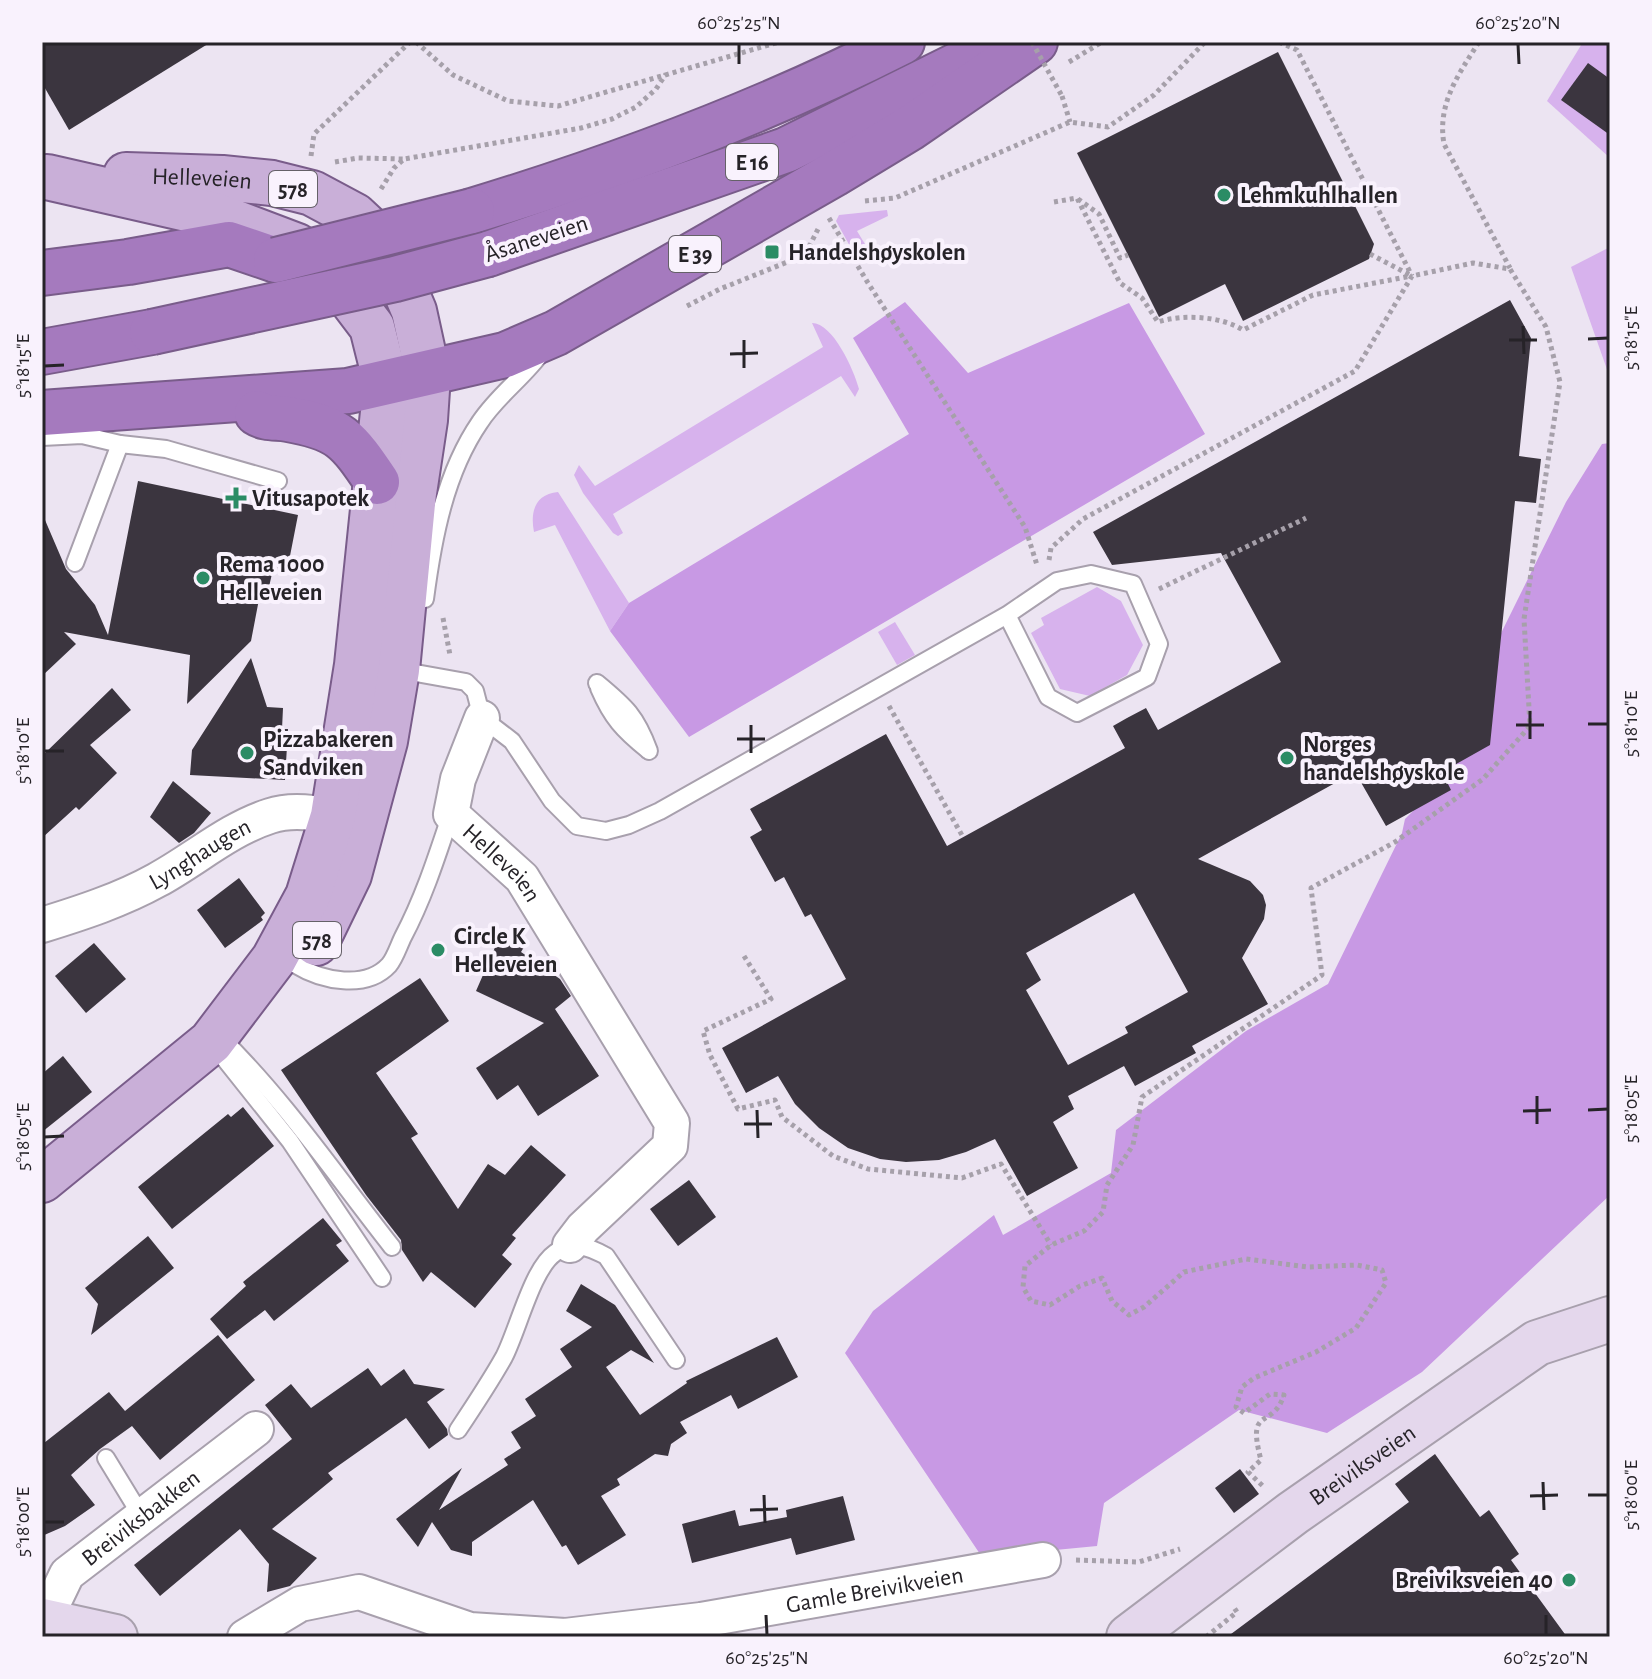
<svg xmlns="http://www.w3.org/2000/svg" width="1652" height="1679" viewBox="0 0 1652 1679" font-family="'Alegreya Sans',sans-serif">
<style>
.green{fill:#d7b2ed}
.forest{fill:#c899e4}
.building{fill:#3b353f;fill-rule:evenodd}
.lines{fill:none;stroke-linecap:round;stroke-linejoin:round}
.lane-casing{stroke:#a8a0ad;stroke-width:20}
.street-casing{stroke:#a8a0ad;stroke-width:38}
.secondary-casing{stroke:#a8a0ad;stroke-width:48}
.primary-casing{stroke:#795c8a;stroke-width:48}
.highway-casing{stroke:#795c8a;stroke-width:48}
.path{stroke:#a6a0aa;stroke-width:5;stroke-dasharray:4 4;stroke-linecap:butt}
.lane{stroke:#fff;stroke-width:16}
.street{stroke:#fff;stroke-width:34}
.secondary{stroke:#e4d7ec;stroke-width:44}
.primary{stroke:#c9afd8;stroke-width:44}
.highway{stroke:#a57abe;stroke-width:44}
.highway-bridge-casing{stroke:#795c8a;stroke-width:48;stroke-linecap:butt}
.path-bridge{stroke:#a6a0aa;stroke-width:5;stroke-dasharray:4 4;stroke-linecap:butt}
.highway-bridge{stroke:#a57abe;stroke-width:44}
.ticks{fill:none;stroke:#262328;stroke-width:3}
.poi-dot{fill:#2b8c65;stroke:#f9f2fd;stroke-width:3}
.labels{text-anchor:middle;stroke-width:8;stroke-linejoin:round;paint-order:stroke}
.shield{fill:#f9f2fd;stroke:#656168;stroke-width:2}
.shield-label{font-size:22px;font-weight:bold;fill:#262328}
.street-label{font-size:24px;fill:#262328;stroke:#f9f2fd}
.poi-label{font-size:24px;font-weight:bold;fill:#262328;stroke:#f9f2fd;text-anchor:start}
.neatline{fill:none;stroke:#262328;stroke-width:3}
.ticks-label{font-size:20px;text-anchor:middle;fill:#262328}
</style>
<rect width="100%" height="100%" fill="#ece4f2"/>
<g class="green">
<polygon points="1583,42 1610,42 1610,158 1547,101"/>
<polygon points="887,210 888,216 857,231 868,249 856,257 836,221 839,215"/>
<polygon points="1610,247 1610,378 1571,267"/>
<path d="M812,323c21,0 42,47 47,66l-4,8 -14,-21 -228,138 10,19 -5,3 -5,-3 -30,-40 -9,-18 5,-10 16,21 228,-139z"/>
<path d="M558,492l71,111 -19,28 -55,-106 -21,7c-4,-20 1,-38 24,-40z"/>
<polygon points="1097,587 1121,601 1143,645 1127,675 1090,696 1060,689 1031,633 1044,625 1041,618"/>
<polygon points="895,622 915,655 897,665 878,632"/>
</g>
<g class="forest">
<polygon points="905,302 968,373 1129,303 1205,434 689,737 610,631 629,603 909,434 853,338"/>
<polygon points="1610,443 1610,1195 1422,1372 1327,1433 1239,1410 1104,1503 1097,1546 982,1557 845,1353 873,1311 994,1215 1003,1235 1111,1173 1116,1130 1246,1031 1328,984 1402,833 1405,819 1413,811 1566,502 1602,444"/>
</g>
<g class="building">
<polygon points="42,42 211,42 69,130 42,83"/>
<polygon points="1278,52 1374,244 1369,259 1243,321 1225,284 1159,317 1077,153"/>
<polygon points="1588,63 1610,79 1610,135 1561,100"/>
<path d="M1510,300l21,38 -12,118 22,3 -5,44 -21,-2 -25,244 -48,27 9,18 -65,36 -31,-54 -157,87 52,22 13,14 3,10 -2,14 -22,39 26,46 -76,42 4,7 -61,33 -11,-20 -56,30 6,13 -21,13 25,46 -51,28 -32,-57 -29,13 -27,8 -33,2 -26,-3 -32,-11 -29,-20 -24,-24 -17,-28 -32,17 -24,-45 124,-69 -35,-65 -6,3 -21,-40 -9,5 -25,-45 12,-7 -12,-21 136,-75 61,112 178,-98 -12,-22 14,-8 19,-10 12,22 123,-68 -60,-109 -109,12 -19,-33zM1134,893l54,99 -63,35 3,6 -60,32 -42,-75 15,-10 -15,-27z"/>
<polygon points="138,481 298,515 289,561 280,560 279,570 273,569 267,596 260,594 251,641 187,704 190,655 64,632 76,644 42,676 42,513 66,569 95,605 108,635"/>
<polygon points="251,658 267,707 283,708 282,729 288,729 285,780 190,775 192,750"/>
<polygon points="112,688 131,710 90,745 117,773 79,810 76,807 42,838 42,756"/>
<polygon points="173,781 211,813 194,833 179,843 150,817"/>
<polygon points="239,878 265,913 261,917 263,920 225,948 197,910"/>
<polygon points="500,936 524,947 521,952 560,979 571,996 555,1009 599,1076 538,1116 518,1085 497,1100 476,1068 544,1023 476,991"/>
<polygon points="94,943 126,979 86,1013 55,976"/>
<polygon points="420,978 449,1021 376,1073 418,1134 411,1138 458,1209 488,1164 505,1175 531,1145 566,1175 512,1235 516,1238 502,1255 512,1264 475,1308 431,1272 423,1282 402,1250 401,1240 366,1195 281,1070"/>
<polygon points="63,1056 92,1092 42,1132 42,1074"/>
<polygon points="243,1107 274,1146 172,1229 138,1187 228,1114 231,1117"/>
<polygon points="689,1180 716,1217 678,1246 650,1209"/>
<polygon points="323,1218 342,1241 336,1245 349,1261 274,1321 265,1310 227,1339 210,1319 246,1286 243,1282"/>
<polygon points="148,1236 174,1268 91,1335 98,1304 85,1288"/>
<polygon points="581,1284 615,1305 654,1363 631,1350 606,1367 640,1415 687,1383 686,1381 777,1337 798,1377 738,1409 731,1395 680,1422 687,1433 671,1444 668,1456 655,1454 617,1479 620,1485 601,1496 626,1535 578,1565 566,1545 562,1547 533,1500 472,1542 472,1556 451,1550 432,1522 418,1547 396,1519 462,1468 439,1510 508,1465 504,1459 521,1448 511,1432 536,1416 525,1399 572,1367 560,1349 592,1327 566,1311"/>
<polygon points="218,1335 255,1380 160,1460 132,1426 100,1449 71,1475 95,1505 65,1526 42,1536 42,1440 44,1443 109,1392 125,1411"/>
<polygon points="368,1368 381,1386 404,1369 414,1384 445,1389 427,1402 447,1429 448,1435 429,1449 406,1418 328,1473 333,1479 272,1529 317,1558 290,1586 267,1592 269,1564 240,1529 160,1596 134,1565 292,1439 265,1405 291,1384 311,1408"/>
<polygon points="1435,1454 1480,1517 1489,1510 1519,1554 1511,1560 1567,1637 1227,1637 1409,1502 1395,1484"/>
<polygon points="1240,1469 1259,1494 1234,1513 1215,1488"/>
<polygon points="843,1496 855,1540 796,1555 791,1538 692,1563 682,1524 735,1510 739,1526 787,1517 786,1510"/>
</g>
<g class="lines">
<defs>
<g id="lane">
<polyline points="42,437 82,435 120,444"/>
<polyline points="75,563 120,444 166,449 278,481"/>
<path d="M425,599c8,-61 20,-126 55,-177 17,-26 44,-45 62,-70"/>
<polyline points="399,670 466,682 475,691 482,718 512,741 552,801 577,826 606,831 629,825 660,811 1007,615 1057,581 1091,574 1133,584 1159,644 1147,677 1077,713 1048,697 1007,615"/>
<path d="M597,683c29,24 39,33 52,68"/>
<path d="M599,688c13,30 24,42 49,62"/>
<path d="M296,965c26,16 70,25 93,0 6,-7 10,-20 14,-28 21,-40 34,-81 48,-123"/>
<path d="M219,1036c65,63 117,140 173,211"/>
<polyline points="212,1043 290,1141 382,1278"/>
<path d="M458,1430c16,-24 32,-48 46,-73 14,-27 28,-88 51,-104 17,-13 34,-6 51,3l70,104"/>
<polyline points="106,1458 142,1517"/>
</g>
<g id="street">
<path id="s1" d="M482,718l-24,61 -7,35 71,64 150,245 -2,23 -87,82 -13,17"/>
<path id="s2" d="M42,925c39,-12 79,-25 115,-45 37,-20 72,-51 113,-64 27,-9 58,-1 85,6"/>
<path id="s3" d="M44,1622l23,-48 189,-145"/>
<path id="s4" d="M245,1637l55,-33 59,-12 111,38 95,6 136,-16 342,-60"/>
</g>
<g id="secondary">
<polyline points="42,1621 115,1637"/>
<path id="s5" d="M1129,1637l164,-124 244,-170 73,-24"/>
</g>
<g id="primary">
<path id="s6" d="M126,175l96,3 50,5 40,10 43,23 31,29 28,66 14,64 -3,45 -11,73 -17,177 -12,71 -36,134 -33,68"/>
<polyline points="42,1180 211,1042 274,959 308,896 333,816 357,665 386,383 372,327 325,265 297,246 218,216 47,177"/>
</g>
<g id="highway">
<path d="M472,211c148,-45 292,-99 430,-169"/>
<polyline points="488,254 786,150 974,57"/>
<polyline points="42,273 128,262 229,244 276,260"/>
<polyline points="42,352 152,332"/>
<polyline points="42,413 348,391 505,355 556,333 834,174 910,128 1035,42"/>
<path d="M257,413c9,6 20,4 31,6 52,9 60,20 89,63"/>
</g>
</defs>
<use href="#lane" class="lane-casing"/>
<use href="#street" class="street-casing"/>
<use href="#secondary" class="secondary-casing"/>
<use href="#primary" class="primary-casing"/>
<use href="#highway" class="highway-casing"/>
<g class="path">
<polyline points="416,42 453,75 508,101 558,106 779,42"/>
<polyline points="1279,42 1297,50 1412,276"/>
<path d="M1479,42c-21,33 -42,62 -35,102l66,124"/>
<polyline points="1069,62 1102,42"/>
<polyline points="1062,96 1070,122"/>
<polyline points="311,156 314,134 410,42"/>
<polyline points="335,162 358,158 404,159"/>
<polyline points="381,189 394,168 404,159 581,128 612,119 636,107 656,89 666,74"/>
<polyline points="1078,199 1099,214 1120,258 1128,255"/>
<polyline points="865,201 895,198 1070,122 1108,127 1154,95 1205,42"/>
<path d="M1054,202l23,-4 43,85 22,15 16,24c25,-8 63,-6 85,8l70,-35 98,-19"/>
<polyline points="829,218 868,283 1025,527 1037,565"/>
<polyline points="1370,254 1412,276"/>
<polyline points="687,306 720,289 790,261 810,245 819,227"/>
<path d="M1049,560l2,-12 32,-29 272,-148 57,-95 61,-13 37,6 36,58 14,55 -36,237 6,107 -47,53 -88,63 -84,46 11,87 -180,122 -9,48 -26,40 -4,27 -19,19 -33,14 -26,21 -2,21 8,14 19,4 30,-19 22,-8 10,23 17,14 15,-8 40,-35 62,-13 62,8 49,-2 25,5 4,13 -30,45 -40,24 -62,26 -12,9 -6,20 8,6 26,-19 14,1c-12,36 -38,9 -23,65l-13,12 17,16"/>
<polyline points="1159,589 1306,518"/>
<polyline points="443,618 450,655"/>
<polyline points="889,706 963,837"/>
<polyline points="744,956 771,999 703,1031 710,1055 738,1109 775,1100 782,1117 833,1156 868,1169 962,1178 1001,1164 1051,1245"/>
<polyline points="1076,1560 1139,1562 1180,1549"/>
<polyline points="1206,1637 1237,1612 1233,1606"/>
</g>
<use href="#lane" class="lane"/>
<use href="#street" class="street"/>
<use href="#secondary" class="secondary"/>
<use href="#primary" class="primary"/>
<use href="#highway" class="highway"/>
<defs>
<g id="highway-bridge">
<polyline points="276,260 472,211"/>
<polyline points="152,332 395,279 488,254"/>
</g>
</defs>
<use href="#highway-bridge" class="highway-bridge-casing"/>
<polyline class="path-bridge" points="1032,42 1062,96"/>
<use href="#highway-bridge" class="highway-bridge"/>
</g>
<path class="ticks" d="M739,44v20M1518,44l1,20M1523,326l1,28M1588,339l20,-1M744,340v28M1509,340h28M730,354l28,-1M44,366l20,-1M1530,711v28M1588,724h20M751,725v28M1516,725h28M737,739h28M44,751h20M1537,1096v28M757,1110l1,28M1588,1110l20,-1M1523,1111l28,-1M744,1124h28M44,1137l20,-1M1543,1482l1,28M764,1495l1,28M1588,1495h20M1530,1496l28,-1M750,1510l28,-1M44,1522h20M766,1615l1,20M1546,1615v20"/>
<g class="poi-dot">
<circle cx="1224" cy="195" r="8"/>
<rect x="764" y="244" width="16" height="16" rx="4"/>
<path d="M232 486h8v8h8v8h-8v8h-8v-8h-8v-8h8z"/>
<circle cx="203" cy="578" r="8"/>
<circle cx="247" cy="753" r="8"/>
<circle cx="1287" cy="758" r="8"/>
<circle cx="438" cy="950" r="8"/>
<circle cx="1569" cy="1580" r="8"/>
</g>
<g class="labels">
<g class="shield">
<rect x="726" y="144" width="52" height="36" rx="6"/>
<rect x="269" y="171" width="48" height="36" rx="6"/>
<rect x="669" y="236" width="52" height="36" rx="6"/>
<rect x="293" y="922" width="48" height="36" rx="6"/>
</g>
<g class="shield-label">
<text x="752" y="170">E 16</text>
<text x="293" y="197">578</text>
<text x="695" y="262">E 39</text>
<text x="317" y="948">578</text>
</g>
<g class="street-label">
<text dy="8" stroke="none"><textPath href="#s6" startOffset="76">Helleveien</textPath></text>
<text transform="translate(536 238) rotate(-18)" y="8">Åsaneveien</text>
<text dy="8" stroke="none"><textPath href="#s2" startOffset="174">Lynghaugen</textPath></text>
<text dy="8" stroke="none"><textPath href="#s1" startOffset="172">Helleveien</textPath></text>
<text dy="8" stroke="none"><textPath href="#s5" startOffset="290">Breiviksveien</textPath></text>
<text dy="8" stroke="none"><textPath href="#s3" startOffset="146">Breiviksbakken</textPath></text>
<text dy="8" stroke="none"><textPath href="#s4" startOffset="650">Gamle Breivikveien</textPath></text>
</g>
<g class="poi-label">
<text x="1240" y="203">Lehmkuhlhallen</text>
<text x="788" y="260">Handelshøyskolen</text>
<text x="252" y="506">Vitusapotek</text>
<text x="219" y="572">Rema 1000<tspan x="219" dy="28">Helleveien</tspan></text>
<text x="263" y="747">Pizzabakeren<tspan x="263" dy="28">Sandviken</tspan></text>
<text x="1303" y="752">Norges<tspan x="1303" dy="28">handelshøyskole</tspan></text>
<text x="454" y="944">Circle K<tspan x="454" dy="28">Helleveien</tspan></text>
<text x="1553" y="1588" text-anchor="end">Breiviksveien 40</text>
</g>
</g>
<rect width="1652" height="1679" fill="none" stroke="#f9f2fd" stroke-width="88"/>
<rect x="44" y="44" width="1564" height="1591" class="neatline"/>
<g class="ticks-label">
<text x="739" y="29">60°25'25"N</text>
<text x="1518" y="29">60°25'20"N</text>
<text transform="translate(1630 338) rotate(-90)" y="7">5°18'15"E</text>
<text transform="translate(22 366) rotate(-90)" y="7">5°18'15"E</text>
<text transform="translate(1630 724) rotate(-90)" y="7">5°18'10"E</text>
<text transform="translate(22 751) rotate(-90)" y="7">5°18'10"E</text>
<text transform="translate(1630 1109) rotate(-90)" y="7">5°18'05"E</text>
<text transform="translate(22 1137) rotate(-90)" y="7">5°18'05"E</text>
<text transform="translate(1630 1495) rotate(-90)" y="7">5°18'00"E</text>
<text transform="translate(22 1522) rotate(-90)" y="7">5°18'00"E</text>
<text x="767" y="1664">60°25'25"N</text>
<text x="1546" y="1664">60°25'20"N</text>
</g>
</svg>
